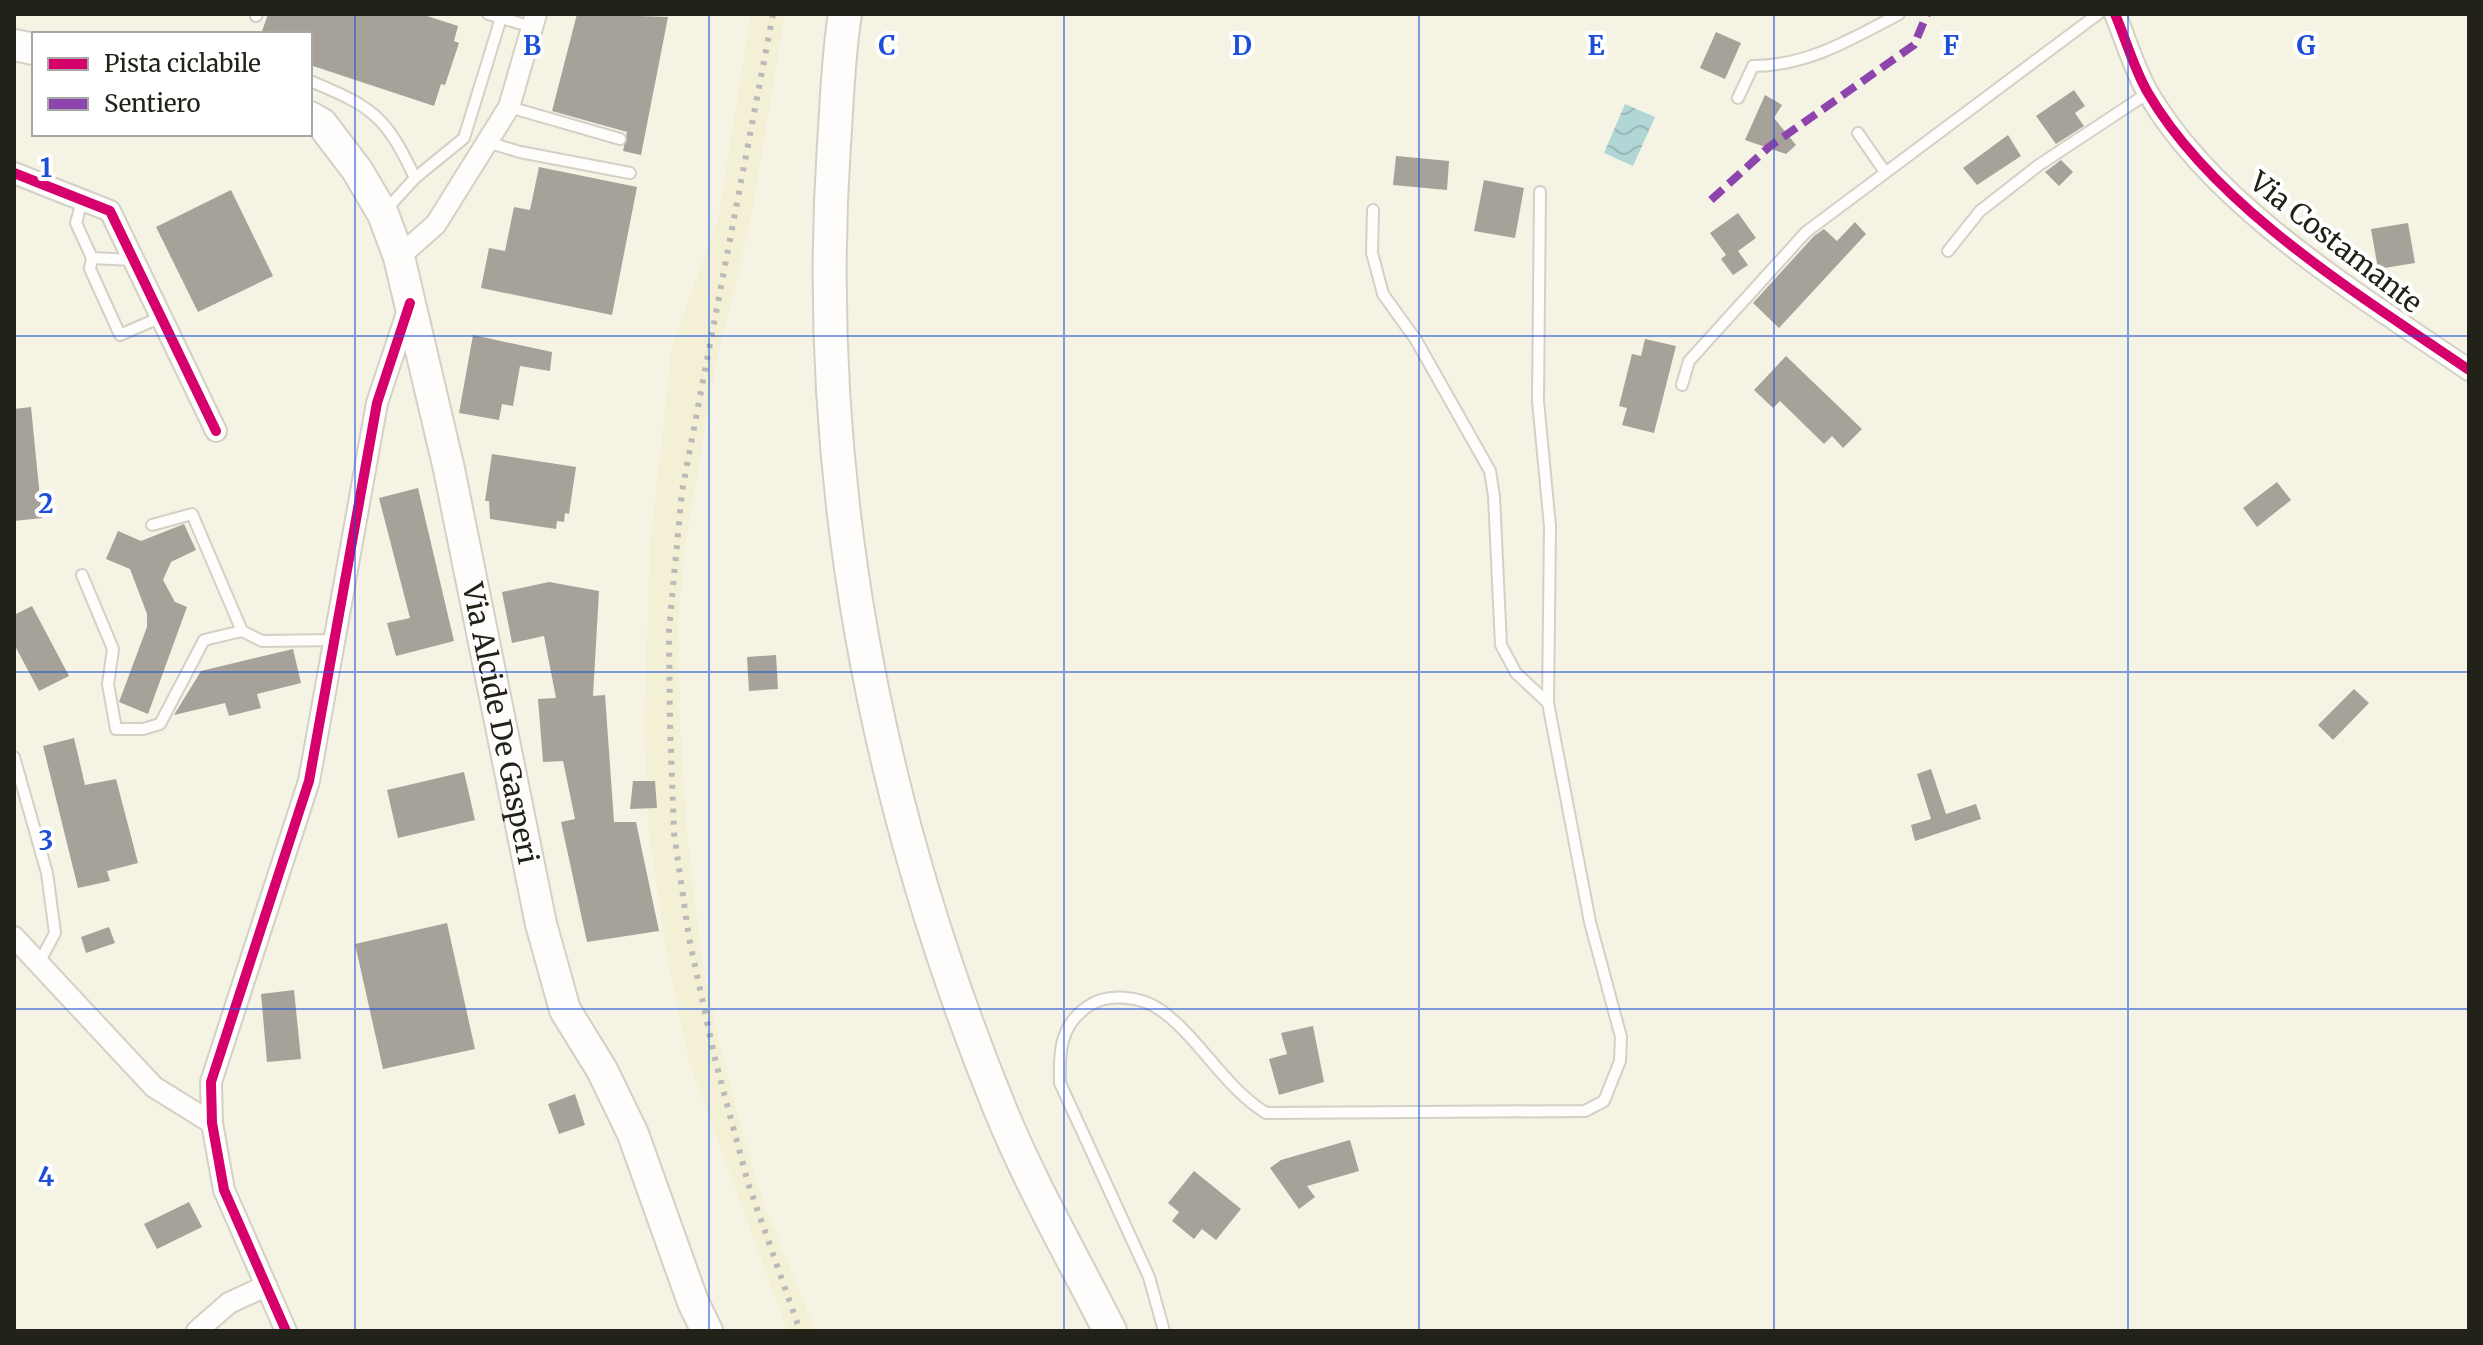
<svg xmlns="http://www.w3.org/2000/svg" width="2483" height="1345" viewBox="0 0 2483 1345" font-family="Merriweather,serif">
<style>
.built{fill:#f3f0d6}
.water{fill:url(#water-waves)}
.building{fill:#a7a299}
.lines{fill:none;stroke-linecap:round;stroke-linejoin:round}
.lane-casing{stroke:#d3d1c6;stroke-width:14}
.street-casing{stroke:#d3d1c6;stroke-width:24}
.secondary-casing{stroke:#d3d1c6;stroke-width:34}
.primary-casing{stroke:#d3d1c6;stroke-width:36}
.lane{stroke:#fefdfb;stroke-width:10}
.street{stroke:#fefdfb;stroke-width:20}
.secondary{stroke:#fefdfb;stroke-width:30}
.primary{stroke:#fefdfb;stroke-width:32}
.rail{stroke:#babab7;stroke-width:6;stroke-dasharray:4 8;stroke-linecap:butt}
.quiet{stroke:#8e44ad;stroke-width:8;stroke-dasharray:16 8;stroke-linecap:butt}
.cycleway-casing{stroke:#fff;stroke-width:15}
.cycleway{stroke:#d6006c;stroke-width:10}
.grid{fill:none;stroke:#1d4ed8;stroke-width:2;stroke-opacity:0.55}
.labels{text-anchor:middle;stroke-width:8;stroke-linejoin:round;paint-order:stroke}
.street-label{font-size:28px;fill:#232218;stroke:#fff}
.grid-label{font-size:26px;text-anchor:middle;font-weight:bold;fill:#1d4ed8;stroke:#fff;stroke-width:8;stroke-linejoin:round;paint-order:stroke}
</style>
<defs>
<pattern id="water-waves" width="16" height="10" patternUnits="userSpaceOnUse" patternTransform="scale(2)"><rect width="16" height="10" fill="#b0d6d5"/><path d="M0 5q4-4 8 0t8 0" fill="none" stroke="#97b7b6"/></pattern>
</defs>
<rect width="100%" height="100%" fill="#f5f3e4"/>
<polygon class="built" points="751,14 785,14 751,219 717,358 684,553 678,629 680,726 687,833 702,961 723,1058 756,1182 815,1331 789,1331 785,1324 689,1061 669,967 649,831 644,729 650,548 672,346 718,220"/>
<polygon class="water" points="1625,104 1655,117 1633,166 1604,153"/>
<g class="building">
<polygon points="268,14 421,14 458,26 454,41 459,43 445,85 441,84 434,106 310,65 310,34 261,34"/>
<polygon points="577,14 668,17 641,155 623,151 627,132 552,111"/>
<polygon points="1716,32 1741,43 1725,79 1700,68"/>
<polygon points="2074,90 2085,106 2075,113 2084,126 2056,144 2036,116"/>
<polygon points="1765,95 1782,105 1774,118 1796,145 1786,154 1745,140"/>
<polygon points="2008,135 2021,156 1977,185 1963,168"/>
<polygon points="1396,156 1449,161 1447,190 1393,185"/>
<polygon points="2061,160 2073,172 2059,186 2045,172"/>
<polygon points="539,167 637,187 612,315 481,288 489,248 505,251 514,207 530,210"/>
<polygon points="1484,180 1524,188 1515,238 1474,231"/>
<polygon points="231,190 273,276 198,312 156,227"/>
<polygon points="1738,213 1756,238 1738,251 1748,265 1733,275 1721,259 1726,255 1710,233"/>
<polygon points="1855,222 1866,234 1779,328 1753,303 1814,236 1824,229 1837,241"/>
<polygon points="2408,223 2415,263 2378,269 2371,229"/>
<polygon points="473,335 552,352 550,371 520,366 513,406 502,404 499,420 459,413"/>
<polygon points="1645,339 1676,346 1654,433 1622,425 1627,408 1619,406 1632,354 1641,356"/>
<polygon points="1786,356 1862,429 1843,448 1832,436 1824,444 1780,401 1773,408 1754,390"/>
<polygon points="31,407 42,518 14,521 14,409"/>
<polygon points="492,454 576,467 569,514 565,513 564,522 557,521 556,529 490,519 489,501 485,501"/>
<polygon points="2277,482 2291,500 2257,527 2243,508"/>
<polygon points="418,488 454,641 396,656 387,623 410,618 379,498"/>
<polygon points="184,524 196,550 171,562 163,580 175,602 187,607 148,714 119,702 147,627 147,614 130,569 106,559 118,531 141,541"/>
<polygon points="549,582 599,591 593,696 605,695 614,822 636,822 659,931 587,942 561,822 575,819 563,761 543,762 538,699 556,698 544,636 512,643 502,592"/>
<polygon points="32,606 69,676 39,691 14,644 14,615"/>
<polygon points="293,649 301,683 257,694 261,708 229,716 225,703 174,715 201,671"/>
<polygon points="776,655 778,689 749,691 747,657"/>
<polygon points="2354,689 2369,703 2333,740 2318,725"/>
<polygon points="74,738 85,785 116,779 138,863 107,871 110,881 78,888 43,746"/>
<polygon points="1931,769 1946,814 1976,804 1981,819 1915,841 1911,825 1931,819 1917,774"/>
<polygon points="464,772 475,820 398,838 387,790"/>
<polygon points="633,781 655,781 657,808 630,809"/>
<polygon points="447,923 475,1049 383,1069 355,944"/>
<polygon points="109,927 115,943 86,953 81,937"/>
<polygon points="294,990 301,1059 267,1062 261,994"/>
<polygon points="1313,1026 1324,1082 1279,1095 1269,1059 1287,1054 1281,1033"/>
<polygon points="575,1094 585,1125 559,1134 548,1104"/>
<polygon points="1350,1140 1359,1171 1307,1186 1315,1197 1299,1209 1270,1168 1281,1160"/>
<polygon points="1194,1171 1241,1209 1216,1240 1202,1229 1194,1239 1172,1221 1179,1212 1168,1203"/>
<polygon points="189,1202 202,1227 157,1249 144,1224"/>
</g>
<g class="lines">
<defs>
<g id="lane">
<polyline points="488,14 532,27"/>
<polyline points="256,16 257,14"/>
<path d="M310,81c63,26 76,35 105,97"/>
<path d="M1738,98l15,-32c54,0 99,-27 146,-52"/>
<polyline points="509,107 620,139"/>
<polyline points="1858,133 1885,172"/>
<polyline points="487,142 520,152 630,173"/>
<polyline points="82,201 76,223 92,258 133,260"/>
<polyline points="1373,210 1372,253 1383,294 1416,340 1490,471 1494,496 1501,645 1516,673 1548,703"/>
<polyline points="385,211 415,178 464,138 501,18"/>
<polyline points="1948,251 1980,211 2039,165 2148,93"/>
<polyline points="92,258 90,269 120,335 161,317"/>
<polyline points="1682,385 1689,361 1806,232 2098,14"/>
<polyline points="152,525 192,514 242,631 262,641 336,640"/>
<polyline points="82,575 113,649 108,684 116,729 143,729 160,724 204,640 242,631"/>
<polyline points="14,757 47,873 55,933 39,963"/>
<path d="M1164,1331l-15,-54 -89,-194c-1,-31 0,-57 27,-76 20,-15 55,-11 75,4 39,29 62,76 104,102l319,-2 19,-10 16,-40 1,-24 -31,-115 -42,-219 2,-177 -12,-125 2,-209"/>
</g>
<g id="street">
<path d="M2115,14c11,26 19,55 33,79 67,115 213,203 321,277"/>
<polyline points="14,173 110,211 216,431"/>
<polyline points="399,257 436,224 509,107 536,14"/>
<polyline points="14,937 154,1087 212,1123"/>
<polyline points="197,1331 229,1303 266,1286"/>
<polyline points="286,1331 224,1190 212,1123 211,1082 309,781 377,403 409,307"/>
</g>
<g id="secondary">
<polyline points="14,45 34,49"/>
<path id="s1" d="M310,117l12,7 35,46 26,44 16,43 50,212 92,455 24,86 37,60 31,64 60,168 14,29"/>
</g>
<path id="primary" d="M845,14c-7,43 -8,87 -11,130 -22,330 41,659 166,965 31,76 73,149 110,222"/>
</defs>
<use href="#lane" class="lane-casing"/>
<use href="#street" class="street-casing"/>
<use href="#secondary" class="secondary-casing"/>
<use href="#primary" class="primary-casing"/>
<use href="#lane" class="lane"/>
<use href="#street" class="street"/>
<use href="#secondary" class="secondary"/>
<use href="#primary" class="primary"/>
<polyline class="rail" points="773,14 682,491 669,630 670,726 674,833 689,938 715,1059 748,1183 800,1331"/>
<polyline class="quiet" points="1711,200 1769,147 1914,45 1927,14"/>
<defs>
<g id="cycleway">
<path d="M2115,14c11,26 19,55 33,79 67,115 213,203 321,277"/>
<polyline points="14,173 110,211 216,431"/>
<polyline points="286,1331 224,1190 212,1123 211,1082 309,781 377,403 410,303"/>
</g>
</defs>
<use href="#cycleway" class="cycleway-casing"/>
<use href="#cycleway" class="cycleway"/>
</g>
<path class="grid" d="M355,14v1317M709,14v1317M1064,14v1317M1419,14v1317M1774,14v1317M2128,14v1317M14,336h2455M14,672h2455M14,1009h2455"/>
<g class="labels">
<g class="street-label">
<text transform="translate(2336 242) rotate(38)" y="10">Via Costamante</text>
<text dy="10" stroke="none"><textPath href="#s1" startOffset="646">Via Alcide De Gasperi</textPath></text>
</g>
</g>
<g class="grid-label">
<text x="532" y="55">B</text>
<text x="887" y="55">C</text>
<text x="1242" y="55">D</text>
<text x="1596" y="55">E</text>
<text x="1951" y="55">F</text>
<text x="2306" y="55">G</text>
<text x="46" y="177">1</text>
<text x="46" y="513">2</text>
<text x="46" y="850">3</text>
<text x="46" y="1186">4</text>
</g>
<rect width="2483" height="1345" fill="none" stroke="#232218" stroke-width="32"/>
<rect x="32" y="32" width="280" height="104" fill="#ffffff" stroke="#a7a7a3" stroke-width="2"/>
<rect x="48" y="58" width="40" height="12" fill="#d6006c" stroke="#a7a7a3" stroke-width="2"/>
<text x="104" y="72" font-size="24" fill="#232218">Pista ciclabile</text>
<rect x="48" y="98" width="40" height="12" fill="#8e44ad" stroke="#a7a7a3" stroke-width="2"/>
<text x="104" y="112" font-size="24" fill="#232218">Sentiero</text>
</svg>
